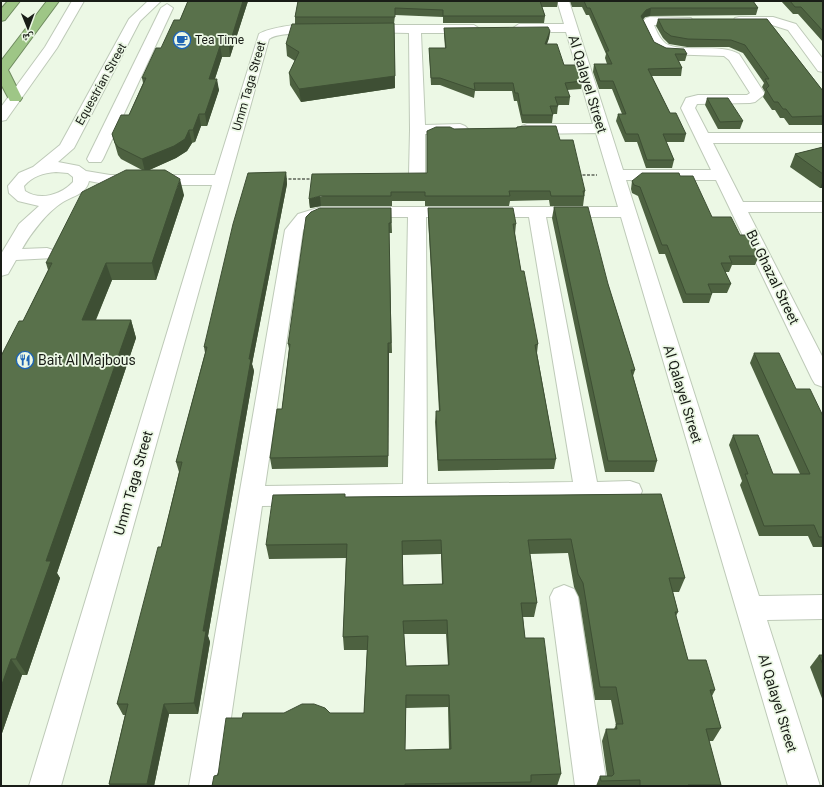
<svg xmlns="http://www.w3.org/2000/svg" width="824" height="787" viewBox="0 0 824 787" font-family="Roboto,'Noto Naskh Arabic',sans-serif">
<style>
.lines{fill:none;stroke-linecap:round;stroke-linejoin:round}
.minor-casing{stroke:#becab8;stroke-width:2}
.highway-casing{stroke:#6f8b5f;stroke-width:2}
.path{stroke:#80887b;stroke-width:2;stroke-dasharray:3 1.5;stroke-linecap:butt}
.minor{fill:#fff;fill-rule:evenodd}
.highway{fill:#9ec686;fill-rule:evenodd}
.wall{fill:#4d6140;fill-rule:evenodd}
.shaded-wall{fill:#3e4f34}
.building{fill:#59714b;stroke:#3e4f34;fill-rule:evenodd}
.labels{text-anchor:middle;stroke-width:3.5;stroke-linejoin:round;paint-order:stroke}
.far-poi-label{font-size:12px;fill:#191d17;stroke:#ecf8e5;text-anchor:start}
.far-street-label{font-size:12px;fill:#191d17;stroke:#ecf8e5}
.street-label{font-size:14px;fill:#191d17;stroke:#ecf8e5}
.poi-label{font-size:14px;fill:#191d17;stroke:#ecf8e5;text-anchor:start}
</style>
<rect width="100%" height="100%" fill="#ecf8e5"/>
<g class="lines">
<defs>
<g id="minor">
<polygon points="72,1 84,1 57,48 6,120 1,121 1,107 45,47"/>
<path d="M148,1h13l-21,20 -66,127 -16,14 21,4 7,5 24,4h105l44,-141c10,-7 60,-15 67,-4 -5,8 -43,-1 -57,9l-208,747h-32l183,-601h-102l-21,-4c-3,13 -16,15 -26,21 -16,10 -32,31 -41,47l25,-1 6,2 3,4 -3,4 -37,2 -8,14 -7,2v-22l18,-30 20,-18 -21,-5 -9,-8 -1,-7 11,-13 14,-6 27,-22 69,-126zM56,172l12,1 5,4v5c-12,13 -33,19 -48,9l-1,-5c9,-10 19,-13 32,-14z"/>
<path d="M557,1h12l54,169h88l-30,-62 5,-10 12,-3h49l3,-2 -21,-33 -5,-4 -60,-2 -11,-6 -12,-24 5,-6 4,-1 41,1 2,3 -2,3 -4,1h-33c2,5 5,12 9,16 10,14 57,1 76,13l26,40 -10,8 -5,1 -53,1 -2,4 13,25h115v10h-110l30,59h80v10h-75l75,146v29l-8,-3 -3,-5 -96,-199h-90l133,416 64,-1v24l-56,1 53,166h-32l-167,-569h-75l51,265 33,-1 9,3 3,7 -3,7 -9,3 -43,1 -325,4 -41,280h-32l96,-556 13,-16 23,-7h297l-22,-74 -69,1 -5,-2 -3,-3 3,-3 5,-2h66l-27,-92h-47l-6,-4 6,-4h45zM321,217h87l-5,267 -138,2 38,-256 8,-9zM426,217h103l44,265 -146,2z"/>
<polygon points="167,4 173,8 103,159 101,162 89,162 87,159 161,8"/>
<polygon points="739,17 773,17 796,24 823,59 823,72 818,71 788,30 772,25 735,24 733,21 735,18"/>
<polygon points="365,25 474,25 480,29 474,33 421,33 425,125 460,124 465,126 468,129 465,132 460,134 425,134 425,174 423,177 417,179 411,177 409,174 410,130 409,33 361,32 359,29"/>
<polygon points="564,585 574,589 578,597 607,786 575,786 550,597 554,589"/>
</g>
<g id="highway">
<polygon points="8,1 20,1 5,20 1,21 1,9"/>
<polygon points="47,1 59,1 8,70 22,98 20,101 10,101 1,84 1,61"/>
</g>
</defs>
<use href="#minor" class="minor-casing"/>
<use href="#highway" class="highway-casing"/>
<g class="path">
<polyline points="578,175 597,175"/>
<polyline points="284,179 313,179"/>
</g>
<use href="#minor" class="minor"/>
<use href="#highway" class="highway"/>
</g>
<g class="wall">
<polygon points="188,1 248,1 230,57 222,57 215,79 219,90 207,126 201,126 195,142 192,143 187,151 176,158 149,170 184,195 156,280 112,280 96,320 131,320 136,338 57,573 60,578 27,675 22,675 1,736 1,356 23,321 48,270 46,263 142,170 121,159 118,155 112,134 129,115 143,83 142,78 180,20"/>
<polygon points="298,1 558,1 557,7 542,7 545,16 544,23 443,23 443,17 395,15 394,24 395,88 301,102 290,85 289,73 295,61 287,56 286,44 295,24 295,17"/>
<polygon points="570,1 753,1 758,8 756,15 650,16 645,17 643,19 654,42 666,48 687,54 685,61 679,61 682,68 681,76 652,76 670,113 686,134 684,142 666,142 674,160 672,168 646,168 637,142 625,142 616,121 618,114 622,114 612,89 599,89 593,72 594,64 607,64 605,58 606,54 589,15 586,15 582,7 572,7"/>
<polygon points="781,1 823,1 823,42 798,14 793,14"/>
<polygon points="658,19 767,19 823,91 823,125 789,125 784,118 780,118 775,110 772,110 763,97 765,92 762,87 764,83 743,53 729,47 687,47 669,44 663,38 656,26"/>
<polygon points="444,28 550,31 549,38 547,44 564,65 582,81 581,89 567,90 570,97 569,105 558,105 557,114 552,114 553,115 552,123 522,123 517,101 514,101 512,91 475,91 474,98 440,85 431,85 429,48 445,48 444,34"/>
<polygon points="707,98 743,121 740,129 718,129 705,105"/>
<polygon points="517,127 560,140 585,191 583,206 550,206 549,200 510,201 509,206 425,206 425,201 392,201 392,206 321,206 310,208 309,199 427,173 454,129 516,128"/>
<polygon points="823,147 823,188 820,188 790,167 795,154"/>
<polygon points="286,172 287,184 252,364 254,371 208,636 210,642 198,714 169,714 154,786 110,786 109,784 125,715 123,715 117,704 161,547 179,472 176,462 205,353 204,347"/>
<polygon points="680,176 712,217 740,235 759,256 755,265 732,265 729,272 725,272 731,284 727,293 712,293 712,294 709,303 683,303 665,254 659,254 638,196 632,193 631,189 632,181"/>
<polygon points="554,207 608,284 635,370 633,376 657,461 654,472 605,472 552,218"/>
<polygon points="391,208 392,233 389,233 392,353 389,353 388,467 272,469 270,458 282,409 289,349 288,344"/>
<polygon points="428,208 516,224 515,234 521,271 538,344 537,353 556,459 554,469 438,471 435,422 436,411 439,411 428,218"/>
<polygon points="754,353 796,389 823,416 823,547 813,547 808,536 759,536 740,485 742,481 729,445 733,435 773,474 800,474 750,363"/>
<path d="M661,494l24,84 -6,14h-6l5,20 -2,4 12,44 27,30 -3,6 9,32 -8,13h-4l12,44 -1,1h-124l4,-10h7l-5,-35 4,-12h8l2,-4 -5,-25h-16l-16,-103 -5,-10 -6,-34 -38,1 7,49 -3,14h-11l2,21 36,136 -4,12h-345l30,-68 88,-5h34l3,-63h-23l-1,-13 3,-79 -77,1 -3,-14 79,-48zM441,554l1,30 -39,1v-30zM404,634h42l2,31 -42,1zM448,707l1,42 -44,1 1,-42z"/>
<polygon points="819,655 823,655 823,701 810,667"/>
</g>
<g class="shaded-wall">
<polygon points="243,1 248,1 230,57 229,46"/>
<polygon points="651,8 650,16 645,17 640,23 641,16 646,10"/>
<polygon points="394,23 395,88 301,102 299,89"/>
<polygon points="550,31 549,38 544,51 545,44"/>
<polygon points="220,46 222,57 211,90 209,79"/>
<polygon points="217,79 219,90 207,126 205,114"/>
<polygon points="199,114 201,126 195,142 193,130"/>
<polygon points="189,130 192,143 187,151 176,158 145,172 142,159"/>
<polygon points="286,172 287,184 252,364 254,371 208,636 210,642 198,714 194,703 203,631 249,359"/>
<polygon points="180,179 184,195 156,280 152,263"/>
<polygon points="823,181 823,188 820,188"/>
<polygon points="320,196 321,206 310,208 309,199"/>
<polygon points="106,263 112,280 88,338 82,320"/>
<polygon points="131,320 136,338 57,573 60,578 27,675 16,659 46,561"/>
<polygon points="388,343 389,353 388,467"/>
<polygon points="11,659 22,675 1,736 1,687"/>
<polygon points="164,704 169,714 154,786 148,786 147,784"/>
</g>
<g class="building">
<polygon points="188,1 243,1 229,46 220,46 209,79 217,79 205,114 199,114 193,130 189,130 185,139 174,146 142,159 118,147 115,143 112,134 121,115 129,115 146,78 142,78 156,48 161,48 174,20 180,20"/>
<polygon points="298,1 540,1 545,16 443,16 443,10 395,8 395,17 295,17"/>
<polygon points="584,1 753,1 758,8 651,8 646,10 641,16 654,42 666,48 684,49 687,54 675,54 682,68 648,69 670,113 676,113 686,134 663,134 674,160 647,160 638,134 626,134 618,114 626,114 613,81 600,81 594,64 612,64 606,51 609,51 590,8 587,8"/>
<polygon points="790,1 823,1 823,31 801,7 795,7"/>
<polygon points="658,19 767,19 823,91 823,116 792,117 786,109 783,109 778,102 774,102 766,89 769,86 765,79 769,79 745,45 731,40 688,39 671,36 664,31"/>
<polygon points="394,23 395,76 299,89 289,73 299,52 286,44 292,24"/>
<polygon points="548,27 550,31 545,44 557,44 564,65 577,65 582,81 565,83 570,97 555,97 558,106 550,106 553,115 522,115 518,93 515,93 513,83 474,83 475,90 440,78 431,78 429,48 446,48 444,28"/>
<polygon points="707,98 728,98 743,121 720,122"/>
<polygon points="525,126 556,126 560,140 573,140 585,191 583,191 584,196 551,196 550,191 509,191 510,196 425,196 425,192 391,192 391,196 320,196 309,199 312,174 427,173 427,131 436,127 450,127 454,129 517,128 517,127"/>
<polygon points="823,147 823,174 795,154"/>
<polygon points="126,170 165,170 180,179 152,263 106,263 82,320 131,320 46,561 51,561 16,659 11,659 1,687 1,356 19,321 23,321 52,263 46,263 82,192"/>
<polygon points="286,172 249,359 251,359 203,631 206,631 194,703 164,704 147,784 109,784 128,704 117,704 158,547 161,547 182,462 176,462 207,347 204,347 233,224 248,173"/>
<polygon points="642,173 679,173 680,176 693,176 712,217 731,217 740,235 748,235 759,256 729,256 732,263 721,263 731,284 708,284 712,294 686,294 667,245 662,245 640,187 634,185 632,181"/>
<polygon points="554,207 588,207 608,284 635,370 631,370 657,461 608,461"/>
<polygon points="320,208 391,208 391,223 389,223 391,343 388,343 388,456 270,458 277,409 282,409 290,344 288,344 306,217 311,212"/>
<polygon points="428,208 513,208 516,224 513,224 521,271 524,271 538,344 535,345 556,459 438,460 436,411 440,411"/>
<polygon points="754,353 779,353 796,389 810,389 823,416 823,537 819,537 814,525 764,526 745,474 748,474 733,435 758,435 773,474 810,474"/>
<path d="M345,494v3l316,-3 24,84h-16l9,34h-3l13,48h18l9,30h-5l11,38 -15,1 15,56h-33v1h-48v-6l-39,1 -1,-5h12l2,-2 -8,-45h11l-1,-5h7l-7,-37h-16l-17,-104 -5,-9 -7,-35 -43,1 9,63h-16l4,35h19l17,136 -30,1v7l-126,2v2h-193l2,-10 4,-1 8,-57h16l1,-5h41l18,-9h12l11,4 5,5h34l4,-77 -25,1 4,-93 -81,1 7,-50zM441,540l2,44 -40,1 -1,-44zM447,620l2,45 -43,1 -3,-45zM406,695h43l2,54 -46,1z"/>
<polygon points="819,655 823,655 823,665"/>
</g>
<defs>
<symbol id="cafe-ring" viewBox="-11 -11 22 22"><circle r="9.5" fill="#ecf8e5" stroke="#1d64b4" stroke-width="1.5"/><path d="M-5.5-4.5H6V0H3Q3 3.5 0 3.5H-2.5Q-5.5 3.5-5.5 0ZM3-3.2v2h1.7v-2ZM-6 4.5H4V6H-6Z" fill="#1d64b4"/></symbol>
<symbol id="restaurant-ring" viewBox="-11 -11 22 22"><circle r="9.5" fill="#ecf8e5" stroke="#1d64b4" stroke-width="1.5"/><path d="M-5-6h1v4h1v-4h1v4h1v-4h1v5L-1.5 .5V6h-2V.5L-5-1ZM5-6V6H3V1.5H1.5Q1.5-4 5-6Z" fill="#1d64b4"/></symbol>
</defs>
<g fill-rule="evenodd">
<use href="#cafe-ring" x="172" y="30" width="20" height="20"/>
<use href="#restaurant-ring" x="15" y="350" width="20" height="20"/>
</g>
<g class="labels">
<g class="far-poi-label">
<text x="195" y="44">Tea Time</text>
</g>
<g class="far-street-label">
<text transform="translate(101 84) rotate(-61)" y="4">Equestrian Street</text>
<text transform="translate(249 86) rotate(-74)" y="4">Umm Taga Street</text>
</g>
<g class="street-label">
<text transform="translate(588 84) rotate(73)" y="5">Al Qalayel Street</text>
<text transform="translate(773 277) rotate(64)" y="5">Bu Ghazal Street</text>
<text transform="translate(683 394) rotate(73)" y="5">Al Qalayel Street</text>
<text transform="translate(133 483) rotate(-74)" y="5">Umm Taga Street</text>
<text transform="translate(778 703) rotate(73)" y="5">Al Qalayel Street</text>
</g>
<g class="poi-label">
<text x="38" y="365">Bait Al Majbous</text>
</g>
</g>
<rect width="824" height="787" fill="none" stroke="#191d17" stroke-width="4"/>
<g transform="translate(28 28) rotate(179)" stroke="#ecf8e5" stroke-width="3" paint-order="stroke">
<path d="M0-3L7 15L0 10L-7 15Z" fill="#191d17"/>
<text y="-6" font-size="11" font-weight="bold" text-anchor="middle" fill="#191d17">ش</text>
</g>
</svg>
